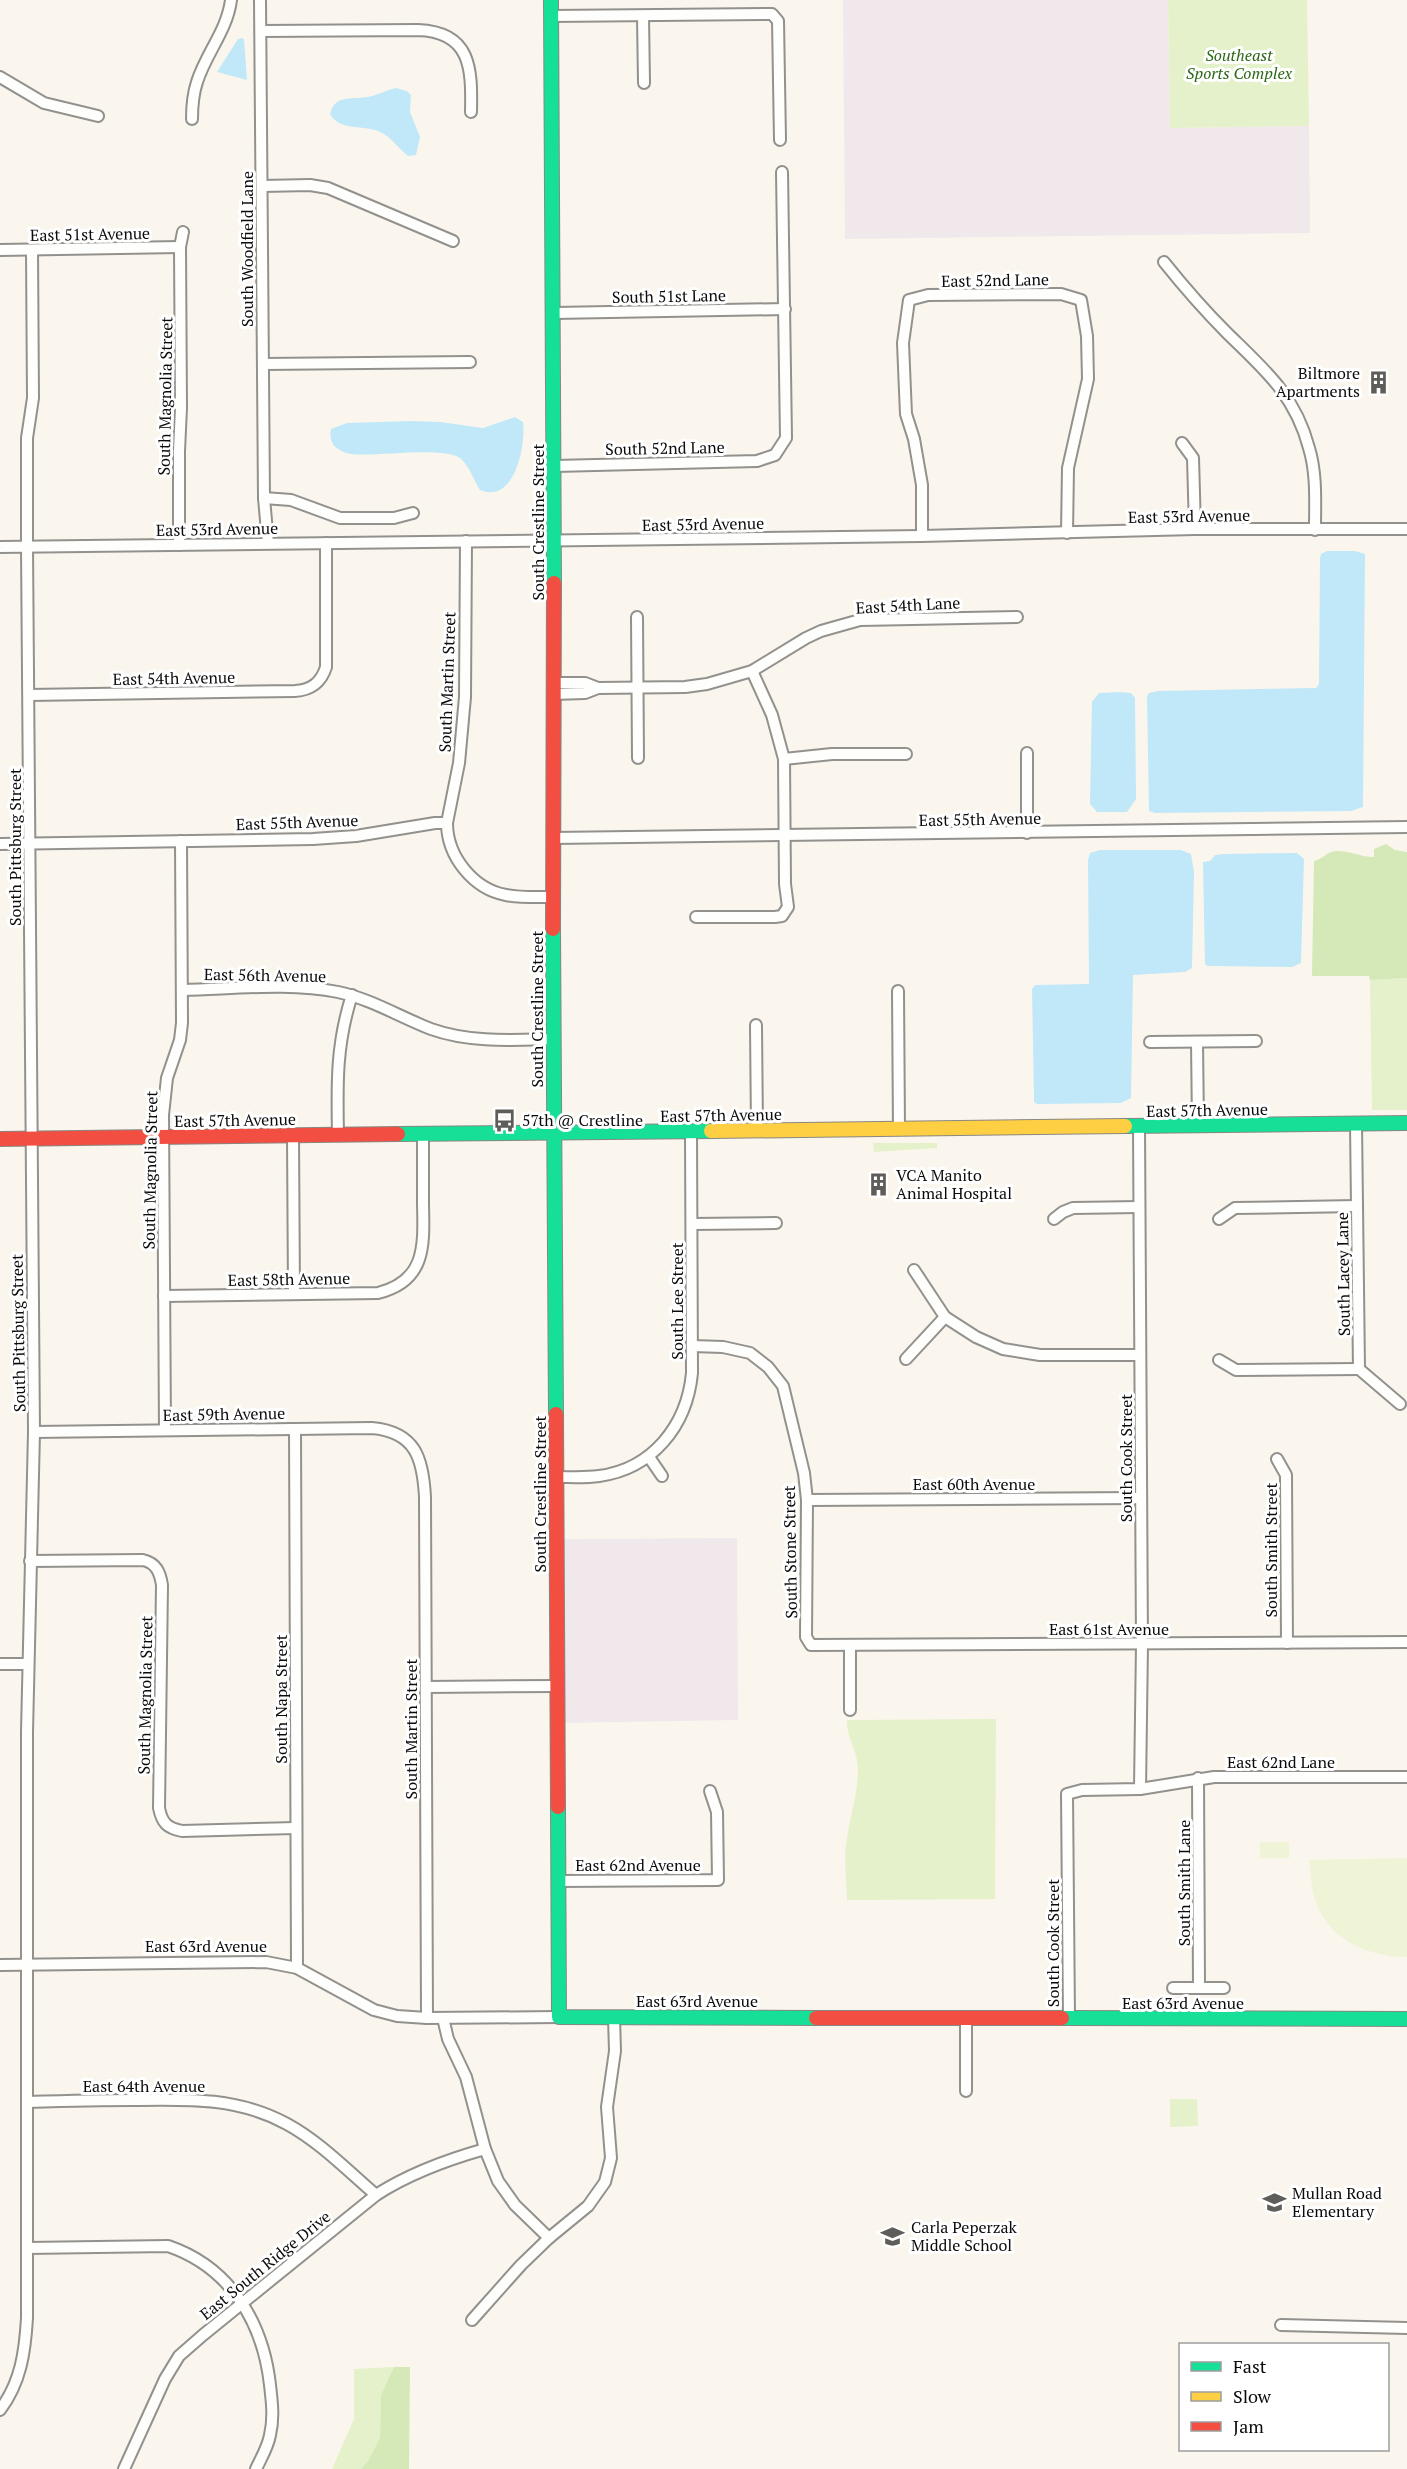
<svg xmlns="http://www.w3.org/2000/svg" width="1407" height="2469" viewBox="0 0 1407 2469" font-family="'PT Serif',serif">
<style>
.industrial{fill:#f1e8ec}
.green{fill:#e5f1ca}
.forest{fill:#d5e9b8}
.pitch{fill:#eef4d5}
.water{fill:#c0e8f8}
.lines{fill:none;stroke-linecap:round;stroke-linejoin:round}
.street-casing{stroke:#93918d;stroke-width:14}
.fast-casing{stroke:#898783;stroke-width:16}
.slow-casing{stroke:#898783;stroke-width:16}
.jam-casing{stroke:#898783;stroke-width:16}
.street{stroke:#fefefc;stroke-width:10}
.fast{stroke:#16e098;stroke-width:14}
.slow{stroke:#ffcf43;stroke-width:14}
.jam{stroke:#f24e42;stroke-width:14}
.labels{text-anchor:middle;stroke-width:6;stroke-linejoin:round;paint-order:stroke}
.park-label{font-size:16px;font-style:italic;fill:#2c6716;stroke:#fff}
.street-label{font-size:16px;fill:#0b0b0b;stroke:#fff}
.poi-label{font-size:16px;fill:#0b0b0b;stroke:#fff;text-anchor:start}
</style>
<rect width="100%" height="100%" fill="#faf6ed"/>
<g class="industrial">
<polygon points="843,0 1168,0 1170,128 1309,126 1310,233 845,239"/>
<polygon points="737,1538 738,1720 563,1723 562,1539"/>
</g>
<g class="green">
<polygon points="1168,0 1307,0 1309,126 1170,128"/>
<polygon points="1407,978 1407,1110 1372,1110 1370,980"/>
<polygon points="873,1143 937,1143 937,1148 874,1152"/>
<path d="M996,1719l-1,180 -148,1c0,-19 -4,-41 0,-61 3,-23 11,-46 11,-70 0,-18 -12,-32 -11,-49z"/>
<polygon points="1170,2099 1197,2099 1198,2126 1170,2127"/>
<polygon points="394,2367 381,2395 380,2438 368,2461 361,2469 332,2469 354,2419 354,2369"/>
</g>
<g class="forest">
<path d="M1386,844l9,6 12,2v126l-37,2 -1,-4h-57l2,-115c9,-2 13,-9 21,-10 14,-1 26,6 39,6v-8z"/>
<polygon points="394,2367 410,2367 409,2469 361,2469 368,2461 380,2438 381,2395"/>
</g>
<g class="pitch">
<rect x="1260" y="1842" width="29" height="16"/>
<path d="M1407,1858v99c-40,0 -80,-18 -93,-60 -3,-12 -3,-25 -5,-37z"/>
</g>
<g class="water">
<polygon points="241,38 244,39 247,80 217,72 238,39"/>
<path d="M396,88l11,3 4,4 -1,17 10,25 -4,18 -8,1c-10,-8 -17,-20 -30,-25 -15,-6 -39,0 -48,-17 5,-20 21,-14 37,-17 9,-1 19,-7 29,-9z"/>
<path d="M515,417l8,5c3,22 -8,83 -43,68 -6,-9 -11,-25 -20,-32 -17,-12 -85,-1 -109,-4 -14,-3 -23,-9 -20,-25l16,-6 65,-2 28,1 43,6z"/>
<polygon points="1327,551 1355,551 1365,554 1363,807 1351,811 1155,813 1149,811 1147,697 1149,693 1158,691 1316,688 1319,684 1320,558 1321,554"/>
<polygon points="1120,692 1131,693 1135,698 1136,799 1127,812 1097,812 1090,804 1092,702 1099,693"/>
<polygon points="1100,850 1181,850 1191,854 1194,872 1192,968 1185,972 1133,975 1131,1098 1121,1103 1037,1104 1034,1102 1034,1098 1032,989 1035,985 1089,984 1088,860 1090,853"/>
<polygon points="1297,853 1304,859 1301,963 1292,967 1208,966 1205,964 1203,862 1210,861 1215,855 1223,854"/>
</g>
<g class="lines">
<defs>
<g id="street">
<polyline points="260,0 264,498 268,543"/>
<polyline points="551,16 772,14 778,21 780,140"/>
<polyline points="643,16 644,83"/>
<path d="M261,31l157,-1c53,2 54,38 53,82"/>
<polyline points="0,77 44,103 98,116"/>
<path d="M192,119c0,-12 1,-25 5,-37 9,-29 30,-51 34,-82"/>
<polyline points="262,186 310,185 328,188 453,241"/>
<polyline points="0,250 180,247"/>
<path d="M1164,262c20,25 41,49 64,72 37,36 67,61 81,114 8,26 6,55 6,82"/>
<polyline points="554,313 785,309"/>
<polyline points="263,364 470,362"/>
<polyline points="1182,443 1193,458 1195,529"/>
<polyline points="555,466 757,461 775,455 786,438 782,172"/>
<polyline points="264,498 291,500 340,518 394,518 413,513"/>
<polyline points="922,536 922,485 914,439 906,414 905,391 903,343 909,300 928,295 1061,294 1081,300 1087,336 1088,379 1068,468 1067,533"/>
<polyline points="179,545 179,451 181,408 180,247 183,232"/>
<polyline points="0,547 922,536 1195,529 1407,529"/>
<polyline points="637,617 638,758"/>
<polyline points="553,683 585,683 598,688 685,687 707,684 752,671 806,638 821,631 860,620 1017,617"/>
<polyline points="553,694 585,693 598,688"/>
<path d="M29,695l266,-4c16,-1 26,-8 31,-24v-124"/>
<polyline points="1027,753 1027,833"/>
<polyline points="784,759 832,754 906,754"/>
<polyline points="447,823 459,763 465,697 466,541"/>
<polyline points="553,838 1407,827"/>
<path d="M0,844l313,-5 43,-3 79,-13h12c0,33 26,66 59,72 15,3 31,2 47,2"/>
<polyline points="696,917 775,917 782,916 788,907 785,884 784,759 772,715 752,671"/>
<path d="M183,990c49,-1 107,-8 155,2 33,7 62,25 93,37 39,14 82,11 123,10"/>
<polyline points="898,991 899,1129"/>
<polyline points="756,1025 757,1131"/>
<polyline points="1150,1042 1256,1041"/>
<polyline points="1197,1042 1198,1126"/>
<polyline points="1356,1124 1359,1369 1400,1404"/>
<polyline points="1139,1127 1142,1644 1140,1789"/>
<path d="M338,1135c-1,-50 -2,-91 14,-140"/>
<polyline points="293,1136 294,1294"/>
<polyline points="1054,1219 1063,1212 1073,1208 1139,1207"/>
<polyline points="1219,1219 1235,1208 1357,1206"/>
<polyline points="692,1224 776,1223"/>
<polyline points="914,1270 945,1317 976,1337 1003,1349 1040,1355 1140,1355"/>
<path d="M164,1296l214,-3c48,-12 46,-47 45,-89 0,-23 0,-46 0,-70"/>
<polyline points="692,1346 723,1347 750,1353 768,1367 783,1386 804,1473 807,1500 806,1637 811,1645 1407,1642"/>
<polyline points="906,1359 945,1317"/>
<polyline points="1219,1360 1236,1370 1359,1369"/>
<polyline points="295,1429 297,1968"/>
<polyline points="165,1430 163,1115 167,1078 180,1040 182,1023 181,841"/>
<path d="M34,1432l338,-4c44,4 51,31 53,69l2,521"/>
<polyline points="649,1457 662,1476"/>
<polyline points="1277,1459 1286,1475 1287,1643"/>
<path d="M557,1477c14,0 28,1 42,-1 53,-7 88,-50 93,-103l-1,-241"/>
<polyline points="807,1500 1141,1498"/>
<path d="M30,1561l113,-1c13,3 17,12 19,25l-3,223c3,15 8,20 23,23l114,-3"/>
<polyline points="850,1646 850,1710"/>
<polyline points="0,1664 28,1664"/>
<polyline points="426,1687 556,1686"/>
<polyline points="1198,1778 1199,1988"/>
<polyline points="559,1881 718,1880 717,1812 710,1791"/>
<polyline points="0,1965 266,1962 297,1968 374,2010 397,2016 427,2018 559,2017"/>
<polyline points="1173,1988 1224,1988"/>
<polyline points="443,2018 448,2039 466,2077 485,2149 498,2181 515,2205 549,2238"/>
<polyline points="1069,2019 1067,1794 1082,1790 1140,1789 1214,1777 1407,1777"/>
<polyline points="966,2091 966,2018"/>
<path d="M27,2102c35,-1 70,-2 105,-2 54,-1 106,-3 155,24 33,18 61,47 89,71"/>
<path d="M27,2248l141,-2c62,21 95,76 102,139 2,17 4,33 0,50 -2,12 -9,23 -14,34"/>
<polyline points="472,2320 521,2265 549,2238 588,2206 605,2182 611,2158 607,2107 615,2051 614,2017"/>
<polyline points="1281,2325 1407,2328"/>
<path d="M0,2410c21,-28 25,-58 27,-92v-586l7,-300 -7,-885v-109l6,-40 -1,-148"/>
<path d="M124,2469l41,-90 14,-23 24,-21 173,-140c34,-22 70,-35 109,-46"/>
</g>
<g id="fast">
<polyline points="551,0 554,583"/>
<polyline points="553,929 556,1414"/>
<polyline points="1125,1126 1407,1123"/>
<polyline points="398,1134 711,1131"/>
<polyline points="558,1807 559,2017 816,2018"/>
<polyline points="1062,2018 1407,2019"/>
</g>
<polyline id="slow" points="711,1131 1125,1126"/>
<g id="jam">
<polyline points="553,929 554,583"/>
<polyline points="0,1139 398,1134"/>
<polyline points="556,1414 558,1807"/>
<polyline points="816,2018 1062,2018"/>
</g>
</defs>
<use href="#street" class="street-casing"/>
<use href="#fast" class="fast-casing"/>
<use href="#slow" class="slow-casing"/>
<use href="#jam" class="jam-casing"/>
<use href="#street" class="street"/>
<use href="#fast" class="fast"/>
<use href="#slow" class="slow"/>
<use href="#jam" class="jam"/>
</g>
<defs>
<symbol id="building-bare" viewBox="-9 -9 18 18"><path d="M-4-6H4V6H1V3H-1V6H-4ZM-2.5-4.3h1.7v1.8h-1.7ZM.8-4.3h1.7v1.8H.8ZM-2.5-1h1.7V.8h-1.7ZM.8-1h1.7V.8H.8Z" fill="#5f5d5a" stroke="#fff" stroke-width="2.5" paint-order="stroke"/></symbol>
<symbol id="bus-bare" viewBox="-9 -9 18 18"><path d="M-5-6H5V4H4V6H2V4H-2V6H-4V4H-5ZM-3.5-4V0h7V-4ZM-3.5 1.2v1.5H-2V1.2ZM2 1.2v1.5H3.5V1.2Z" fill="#5f5d5a" stroke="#fff" stroke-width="2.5" paint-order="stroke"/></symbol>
<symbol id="school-bare" viewBox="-9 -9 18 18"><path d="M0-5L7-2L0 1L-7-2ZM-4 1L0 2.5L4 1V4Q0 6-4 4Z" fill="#5f5d5a" stroke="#fff" stroke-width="2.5" paint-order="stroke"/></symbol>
</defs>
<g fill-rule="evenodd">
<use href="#building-bare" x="1362" y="366" width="33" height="33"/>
<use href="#bus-bare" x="488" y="1104" width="33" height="33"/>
<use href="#building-bare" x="862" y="1168" width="33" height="33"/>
<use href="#school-bare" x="1258" y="2186" width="33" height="33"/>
<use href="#school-bare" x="876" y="2220" width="33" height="33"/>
</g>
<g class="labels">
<g class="park-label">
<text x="1239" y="61">Southeast<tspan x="1239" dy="18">Sports Complex</tspan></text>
</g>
<g class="street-label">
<text transform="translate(90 234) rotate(-1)" y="6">East 51st Avenue</text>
<text transform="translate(247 249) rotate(-90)" y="6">South Woodfield Lane</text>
<text transform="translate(995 280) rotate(-1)" y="6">East 52nd Lane</text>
<text transform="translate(669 296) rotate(-1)" y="6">South 51st Lane</text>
<text transform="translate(165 396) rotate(-89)" y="6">South Magnolia Street</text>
<text transform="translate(665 448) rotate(-1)" y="6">South 52nd Lane</text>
<text transform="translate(1189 516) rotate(-1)" y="6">East 53rd Avenue</text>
<text transform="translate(538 522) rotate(-90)" y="6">South Crestline Street</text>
<text transform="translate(703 524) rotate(-1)" y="6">East 53rd Avenue</text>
<text transform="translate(217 529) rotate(-1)" y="6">East 53rd Avenue</text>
<text transform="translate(908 605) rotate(-3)" y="6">East 54th Lane</text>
<text transform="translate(174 678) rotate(-1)" y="6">East 54th Avenue</text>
<text transform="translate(447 682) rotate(-88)" y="6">South Martin Street</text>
<text transform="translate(980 819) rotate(-1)" y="6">East 55th Avenue</text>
<text transform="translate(297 822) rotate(-2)" y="6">East 55th Avenue</text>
<text transform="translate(15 847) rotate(-90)" y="6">South Pittsburg Street</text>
<text transform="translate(265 975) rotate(1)" y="6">East 56th Avenue</text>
<text transform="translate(537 1009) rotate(-90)" y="6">South Crestline Street</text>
<text transform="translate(1207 1110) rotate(-1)" y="6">East 57th Avenue</text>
<text transform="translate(721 1115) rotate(-1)" y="6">East 57th Avenue</text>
<text transform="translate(235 1120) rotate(-1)" y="6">East 57th Avenue</text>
<text transform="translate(150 1170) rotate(-89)" y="6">South Magnolia Street</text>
<text transform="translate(1343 1274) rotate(-91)" y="6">South Lacey Lane</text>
<text transform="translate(289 1279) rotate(-1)" y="6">East 58th Avenue</text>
<text transform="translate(677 1301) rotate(-90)" y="6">South Lee Street</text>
<text transform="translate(18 1333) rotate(-91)" y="6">South Pittsburg Street</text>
<text transform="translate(224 1414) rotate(-1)" y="6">East 59th Avenue</text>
<text transform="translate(1126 1458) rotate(-90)" y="6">South Cook Street</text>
<text x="974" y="1490">East 60th Avenue</text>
<text transform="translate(540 1494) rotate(-90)" y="6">South Crestline Street</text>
<text transform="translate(1271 1550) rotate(-90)" y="6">South Smith Street</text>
<text transform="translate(790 1552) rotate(-91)" y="6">South Stone Street</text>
<text x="1109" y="1635">East 61st Avenue</text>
<text transform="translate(145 1695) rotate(-89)" y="6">South Magnolia Street</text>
<text transform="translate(281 1699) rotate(-90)" y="6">South Napa Street</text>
<text transform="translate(411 1729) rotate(-90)" y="6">South Martin Street</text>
<text x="1281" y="1768">East 62nd Lane</text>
<text x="638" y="1871">East 62nd Avenue</text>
<text transform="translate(1184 1883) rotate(-90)" y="6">South Smith Lane</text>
<text transform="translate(1053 1943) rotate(-90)" y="6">South Cook Street</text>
<text x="206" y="1952">East 63rd Avenue</text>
<text x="697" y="2007">East 63rd Avenue</text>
<text x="1183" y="2009">East 63rd Avenue</text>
<text x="144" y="2092">East 64th Avenue</text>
<text transform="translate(265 2265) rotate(-39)" y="6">East South Ridge Drive</text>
</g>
<g class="poi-label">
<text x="1360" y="379" text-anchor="end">Biltmore<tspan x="1360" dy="18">Apartments</tspan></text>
<text x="522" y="1126">57th @ Crestline</text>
<text x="896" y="1181">VCA Manito<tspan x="896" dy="18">Animal Hospital</tspan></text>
<text x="1292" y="2199">Mullan Road<tspan x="1292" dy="18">Elementary</tspan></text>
<text x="911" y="2233">Carla Peperzak<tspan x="911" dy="18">Middle School</tspan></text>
</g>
</g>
<rect x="1179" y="2343" width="210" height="108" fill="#ffffff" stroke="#9d9d9d" stroke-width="1.5"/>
<rect x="1191" y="2362" width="30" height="9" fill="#16e098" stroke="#9d9d9d" stroke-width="1.5"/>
<text x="1233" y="2373" font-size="18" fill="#0b0b0b">Fast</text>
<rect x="1191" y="2392" width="30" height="9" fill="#ffcf43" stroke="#9d9d9d" stroke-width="1.5"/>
<text x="1233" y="2403" font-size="18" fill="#0b0b0b">Slow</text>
<rect x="1191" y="2422" width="30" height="9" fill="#f24e42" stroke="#9d9d9d" stroke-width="1.5"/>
<text x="1233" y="2433" font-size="18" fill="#0b0b0b">Jam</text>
</svg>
